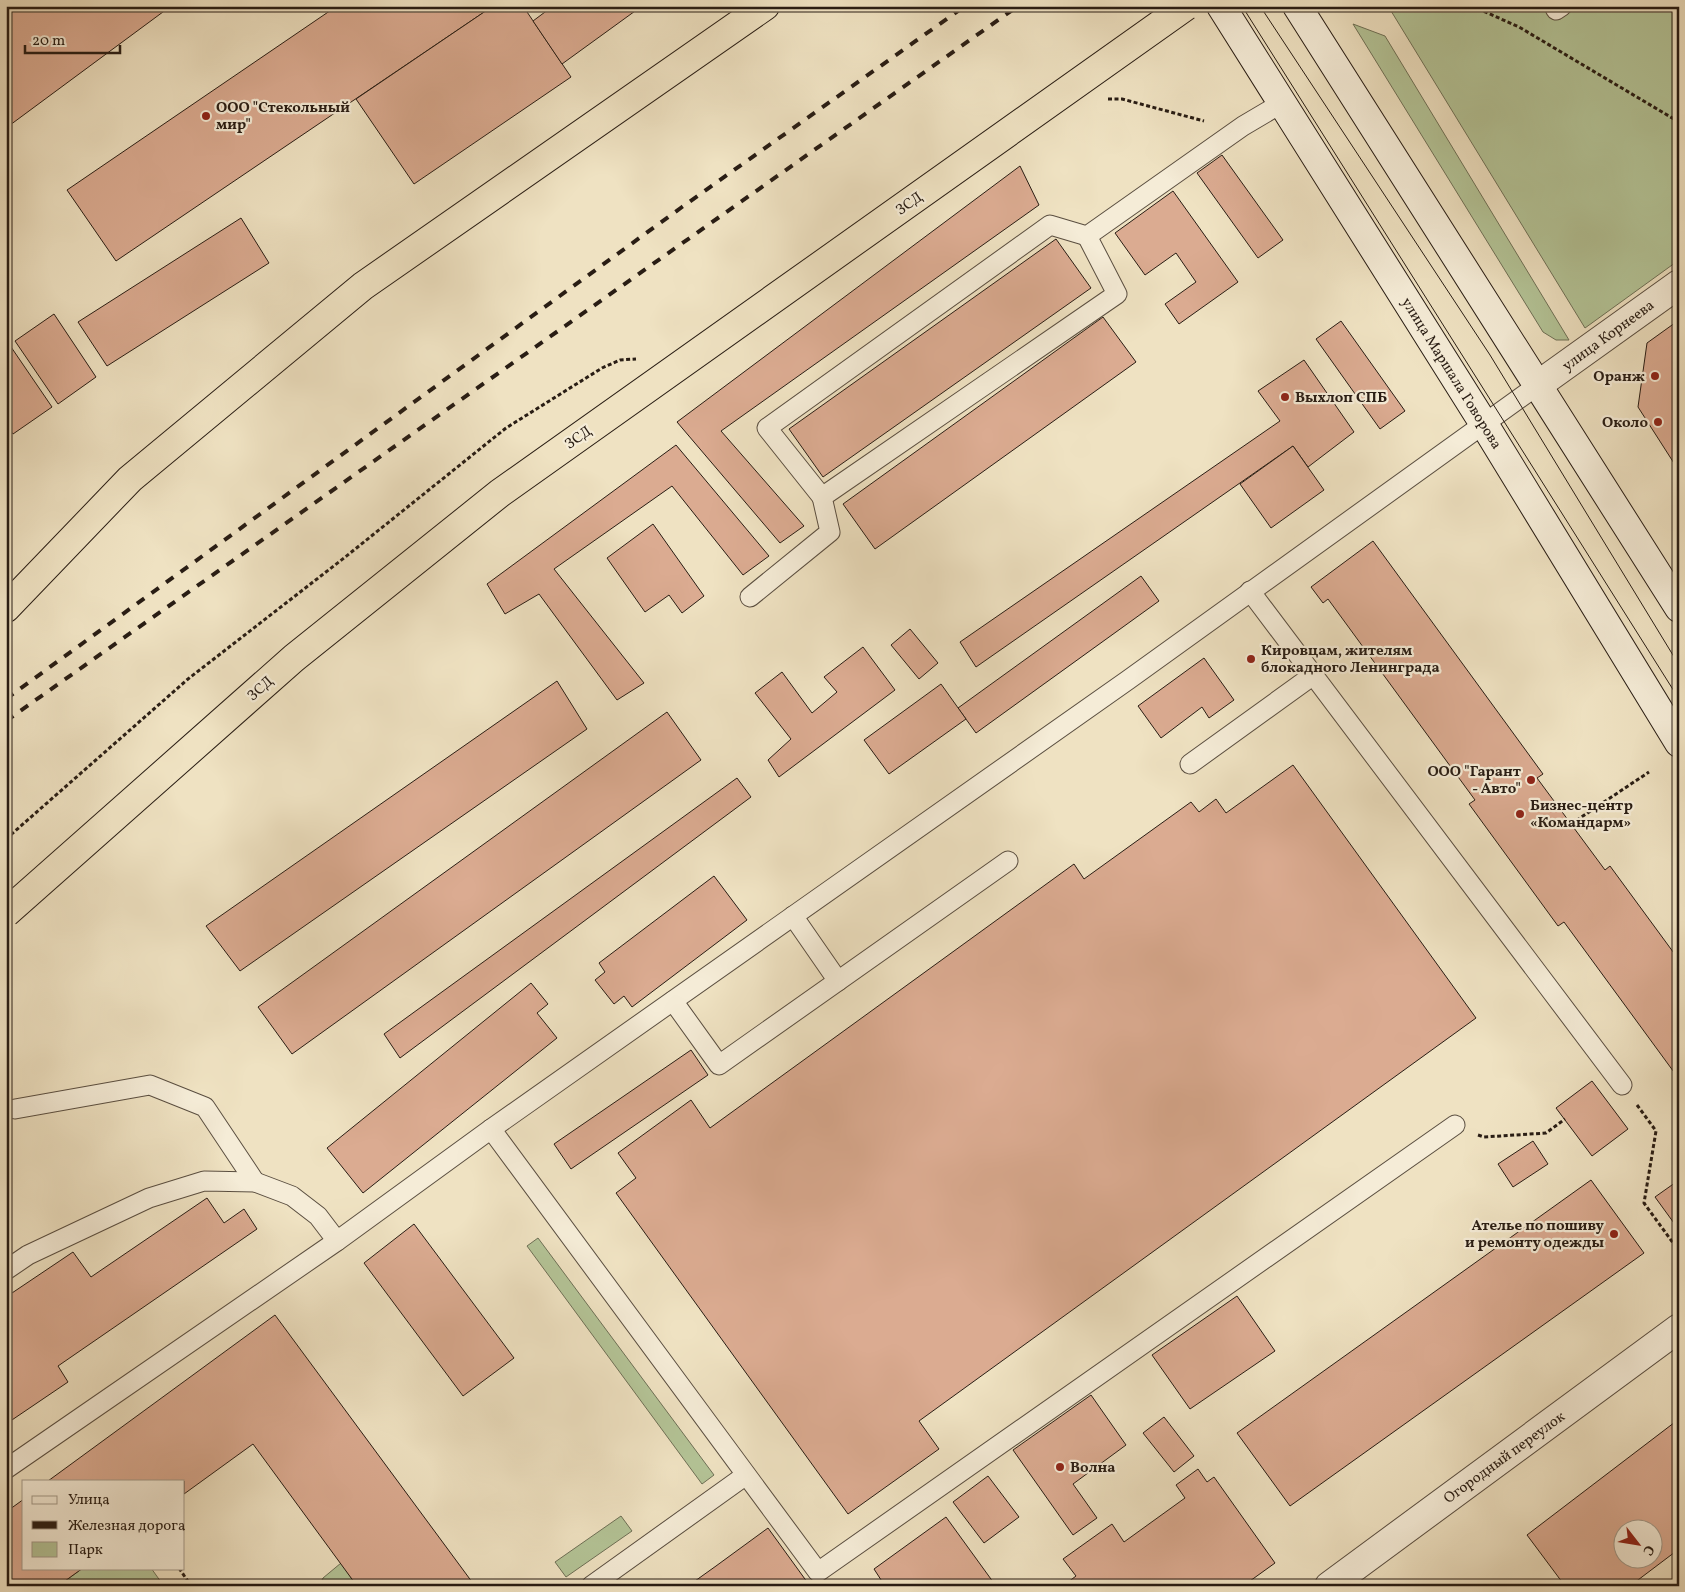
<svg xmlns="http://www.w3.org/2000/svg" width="1685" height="1592" viewBox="0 0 1685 1592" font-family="Vollkorn,serif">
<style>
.green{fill:#b4c497;stroke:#6e7056}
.building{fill:#dbab91;stroke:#291d14;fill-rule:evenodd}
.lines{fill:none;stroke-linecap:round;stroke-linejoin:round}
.lane-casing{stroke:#5a4e40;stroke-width:21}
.street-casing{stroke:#5a4e40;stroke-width:30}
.secondary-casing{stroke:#291d14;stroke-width:30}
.highway-casing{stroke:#291d14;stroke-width:30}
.path{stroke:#291d14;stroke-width:3;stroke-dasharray:4 2.5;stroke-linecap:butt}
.lane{stroke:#f5ecd7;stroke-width:19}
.street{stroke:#f5ecd7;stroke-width:28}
.secondary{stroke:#f5ecd7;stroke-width:28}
.highway{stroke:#efe2c2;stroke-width:28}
.tram{stroke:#291d14;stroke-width:1}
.rail{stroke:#291d14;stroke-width:4;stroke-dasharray:9 9;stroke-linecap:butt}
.highway-bridge-casing{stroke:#291d14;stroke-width:30;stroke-linecap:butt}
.highway-bridge{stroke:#efe2c2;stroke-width:28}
.poi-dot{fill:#8f2418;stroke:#f5ecd7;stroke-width:2}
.labels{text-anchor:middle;stroke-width:4.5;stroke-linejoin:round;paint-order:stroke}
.poi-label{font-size:15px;font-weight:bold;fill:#291d14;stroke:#f5ecd7;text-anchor:start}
.street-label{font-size:15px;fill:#291d14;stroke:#f5ecd7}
</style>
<rect width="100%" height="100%" fill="#efe2c2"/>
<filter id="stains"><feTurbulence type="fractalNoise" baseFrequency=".004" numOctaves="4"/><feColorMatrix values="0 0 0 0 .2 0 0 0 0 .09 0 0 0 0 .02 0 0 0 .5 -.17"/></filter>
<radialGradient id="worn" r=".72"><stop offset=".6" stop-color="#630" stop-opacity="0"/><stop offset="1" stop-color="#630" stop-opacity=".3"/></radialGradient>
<g class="green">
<polygon points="1388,6 1679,6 1679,260 1585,328"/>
<polygon points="1353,24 1385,36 1569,340 1556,340 1543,332"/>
<polygon points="538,1238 714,1475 702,1484 527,1246"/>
<polygon points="621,1516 632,1531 566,1577 555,1562"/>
<polygon points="341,1563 357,1586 319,1586 323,1578"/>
<polygon points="83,1568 151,1568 161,1582 157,1586 69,1586 65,1581"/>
</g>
<g class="building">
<polygon points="6,6 171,6 6,128"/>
<polygon points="337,6 493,6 116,261 67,190"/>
<polygon points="493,6 523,6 571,77 414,184 356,99"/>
<polygon points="553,6 642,6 562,64 533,21"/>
<polygon points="1222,155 1283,240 1258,258 1197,173"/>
<polygon points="1020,166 1039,205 721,431 804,526 780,543 677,422"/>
<polygon points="1173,191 1238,282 1179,324 1165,304 1196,282 1176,253 1145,275 1115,233"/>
<polygon points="241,218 269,263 107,366 78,322"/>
<polygon points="1056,239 1091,288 823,477 789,429"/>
<polygon points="54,314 96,377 58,404 15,341"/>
<polygon points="1103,317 1136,362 875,549 843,504"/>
<polygon points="1679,320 1679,471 1638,407 1647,343"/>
<polygon points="1341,321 1405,411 1380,429 1316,339"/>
<polygon points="9,344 52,407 13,434 6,424 6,346"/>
<polygon points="1304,360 1354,432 1308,467 1293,446 976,667 960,642 1280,421 1258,391"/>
<polygon points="676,445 769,556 743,575 672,486 554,569 644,683 617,700 539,594 505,614 487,584"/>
<polygon points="1293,446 1324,490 1271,528 1240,484"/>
<polygon points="653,524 704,596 682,613 669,595 645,612 607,558"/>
<polygon points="1373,541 1543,774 1537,778 1605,870 1610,866 1679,960 1679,1079 1564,922 1558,926 1469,804 1475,800 1328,599 1323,603 1311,587"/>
<polygon points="1141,576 1159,601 976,733 958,708"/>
<polygon points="910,629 938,663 919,679 891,645"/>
<polygon points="863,647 895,690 779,777 768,760 791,739 755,693 782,672 812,713 837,692 824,677"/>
<polygon points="1204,658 1234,700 1209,718 1202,707 1161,738 1138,706"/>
<polygon points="557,681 587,729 240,971 206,926"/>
<polygon points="941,684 966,719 889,774 864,740"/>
<polygon points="667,712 701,760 292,1054 258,1007"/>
<polygon points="1293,765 1476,1018 919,1421 939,1449 848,1514 616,1193 636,1178 618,1153 691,1100 710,1128 1074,864 1084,879 1191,802 1199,812 1216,799 1226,813"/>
<polygon points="737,778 751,797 400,1058 384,1034"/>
<polygon points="714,876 747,920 632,1007 624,996 614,1004 595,980 605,972 599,963"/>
<polygon points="531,983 548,1004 537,1013 557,1038 363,1193 327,1148"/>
<polygon points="691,1050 708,1075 571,1169 554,1144"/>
<polygon points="1592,1081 1628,1129 1592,1156 1556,1108"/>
<polygon points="1533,1141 1548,1164 1513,1187 1498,1164"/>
<polygon points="1591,1180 1644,1253 1290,1506 1237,1433"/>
<polygon points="1679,1180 1679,1230 1655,1197"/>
<polygon points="207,1198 224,1223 244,1209 257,1229 58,1366 68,1382 6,1424 6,1291 9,1295 73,1252 91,1277"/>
<polygon points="414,1224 514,1358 463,1396 364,1263"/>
<polygon points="1237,1296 1275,1351 1190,1409 1152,1355"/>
<polygon points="275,1315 475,1586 357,1586 253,1444 184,1494 184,1481 48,1481"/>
<polygon points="1091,1395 1126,1445 1073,1484 1097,1518 1073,1535 1013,1450"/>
<polygon points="1164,1417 1194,1456 1174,1472 1143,1433"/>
<path d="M1679,1419v130l-49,37h-65l-38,-51zM1622,1530h30v30h-30z"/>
<polygon points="1198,1469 1207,1482 1214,1477 1275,1563 1243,1586 1063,1586 1076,1576 1063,1559 1112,1524 1124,1542 1185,1498 1176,1485"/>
<polygon points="988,1476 1019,1517 984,1543 953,1502"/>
<polygon points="24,1499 24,1568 83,1568 58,1586 6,1586 6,1512"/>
<polygon points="946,1517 996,1586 885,1586 874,1569"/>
<polygon points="768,1528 810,1586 688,1586 716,1566"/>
</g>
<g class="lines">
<defs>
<g id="lane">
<polyline points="1554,6 1556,10 1562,6"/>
<polyline points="822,497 767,428 1050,225 1087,236 1243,126 1282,103"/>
<polyline points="1250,591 1622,1085"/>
<polyline points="750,597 830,532 822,497 1117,294 1087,236"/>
<polyline points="1190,764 1312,676"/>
<polyline points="793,916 838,981"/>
<polyline points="673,1001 719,1065 1008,861"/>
<polyline points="15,1109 150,1085 205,1107 255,1182"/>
<polyline points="491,1129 818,1572 1455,1125"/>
<polyline points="6,1270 28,1255 149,1198 204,1181 255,1182 292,1196 318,1216 337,1241"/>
<polyline points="6,1469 337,1241 491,1129 1128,680 1538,385"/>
<polyline points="591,1586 746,1475"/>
</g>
<g id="street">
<polyline points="1538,385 1679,284"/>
<polyline points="1329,1586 1679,1328"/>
</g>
<g id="secondary">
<polyline points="1221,6 1484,424 1679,743"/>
<polyline points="1297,6 1679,608"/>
</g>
<polyline id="highway" points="6,608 130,479 363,286 765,6"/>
</defs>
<use href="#lane" class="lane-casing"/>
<use href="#street" class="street-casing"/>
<use href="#secondary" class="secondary-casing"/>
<use href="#highway" class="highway-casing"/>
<g class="path">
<polyline points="1472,6 1519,27 1679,122"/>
<polyline points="1108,99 1122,99 1204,121"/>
<polyline points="1571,824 1649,772"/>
<polyline points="6,839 188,679 344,558 506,428 602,368 620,360 636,359"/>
<polyline points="1637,1105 1656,1131 1644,1203 1679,1251"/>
<polyline points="1478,1135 1484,1137 1546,1133 1565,1119"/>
<polyline points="179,1568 191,1586"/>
</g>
<use href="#lane" class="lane"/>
<use href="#street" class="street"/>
<use href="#secondary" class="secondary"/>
<use href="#highway" class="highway"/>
<g class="tram">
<polyline points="1242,6 1679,699"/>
<polyline points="1260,6 1490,355 1679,665"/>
</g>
<g class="rail">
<polyline points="6,699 682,207 965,6"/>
<polyline points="6,721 1018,6"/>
</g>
<defs>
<polyline id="highway-bridge" points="6,913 294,658 500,493 1186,6"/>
</defs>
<use href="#highway-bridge" class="highway-bridge-casing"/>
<use href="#highway-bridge" class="highway-bridge"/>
</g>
<g class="poi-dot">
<circle cx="206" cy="116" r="5"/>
<circle cx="1655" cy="376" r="5"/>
<circle cx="1285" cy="397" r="5"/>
<circle cx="1658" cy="422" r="5"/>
<circle cx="1251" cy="659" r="5"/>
<circle cx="1531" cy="780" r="5"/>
<circle cx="1520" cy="814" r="5"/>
<circle cx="1614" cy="1234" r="5"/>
<circle cx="1060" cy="1467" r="5"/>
</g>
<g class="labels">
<g class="poi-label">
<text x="216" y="112">ООО "Стекольный<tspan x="216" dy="17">мир"</tspan></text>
<text x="1645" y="381" text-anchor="end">Оранж</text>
<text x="1295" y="402">Выхлоп СПБ</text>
<text x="1648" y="427" text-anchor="end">Около</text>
<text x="1261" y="655">Кировцам, жителям<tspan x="1261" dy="17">блокадного Ленинграда</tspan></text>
<text x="1521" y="776" text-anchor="end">ООО "Гарант<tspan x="1521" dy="17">- Авто"</tspan></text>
<text x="1530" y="810">Бизнес-центр<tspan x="1530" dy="17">«Командарм»</tspan></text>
<text x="1604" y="1230" text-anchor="end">Ателье по пошиву<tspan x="1604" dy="17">и ремонту одежды</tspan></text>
<text x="1070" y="1472">Волна</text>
</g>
<g class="street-label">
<text transform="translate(909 203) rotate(-35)" y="5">ЗСД</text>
<text transform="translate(1608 335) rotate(-36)" y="5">улица Корнеева</text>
<text transform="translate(1452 373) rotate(58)" y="5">улица Маршала Говорова</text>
<text transform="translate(578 437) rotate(-35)" y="5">ЗСД</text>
<text transform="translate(260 688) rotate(-42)" y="5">ЗСД</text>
<text transform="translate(1504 1457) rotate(-36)" y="5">Огородный переулок</text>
</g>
</g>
<rect width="1685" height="1592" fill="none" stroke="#efe2c2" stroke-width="25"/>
<rect x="8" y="8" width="1670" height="1577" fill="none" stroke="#291d14" stroke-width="2.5"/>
<rect x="12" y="12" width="1660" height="1567" fill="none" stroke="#291d14"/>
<rect x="22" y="1480" width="162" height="90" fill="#f5ecd7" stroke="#a39989"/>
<rect x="32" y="1496" width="25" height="8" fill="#f5ecd7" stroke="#a39989"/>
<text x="68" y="1504" font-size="15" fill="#291d14">Улица</text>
<rect x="32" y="1521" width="25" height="8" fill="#291d14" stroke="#a39989"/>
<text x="68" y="1530" font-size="15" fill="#291d14">Железная дорога</text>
<rect x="32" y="1542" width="25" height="15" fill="#b4c497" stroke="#a39989"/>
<text x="68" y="1554" font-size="15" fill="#291d14">Парк</text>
<g transform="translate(1638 1544) rotate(121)"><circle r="24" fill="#f5ecd7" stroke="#a39989"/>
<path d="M0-4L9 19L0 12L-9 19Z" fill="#8f2418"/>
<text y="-8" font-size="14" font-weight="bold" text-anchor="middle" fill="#291d14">С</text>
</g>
<path d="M25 45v8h95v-8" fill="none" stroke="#291d14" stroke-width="2.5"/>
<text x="32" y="45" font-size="15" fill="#291d14" stroke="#f5ecd7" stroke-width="4" paint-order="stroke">20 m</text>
<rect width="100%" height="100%" filter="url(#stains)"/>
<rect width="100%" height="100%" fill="url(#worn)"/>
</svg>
